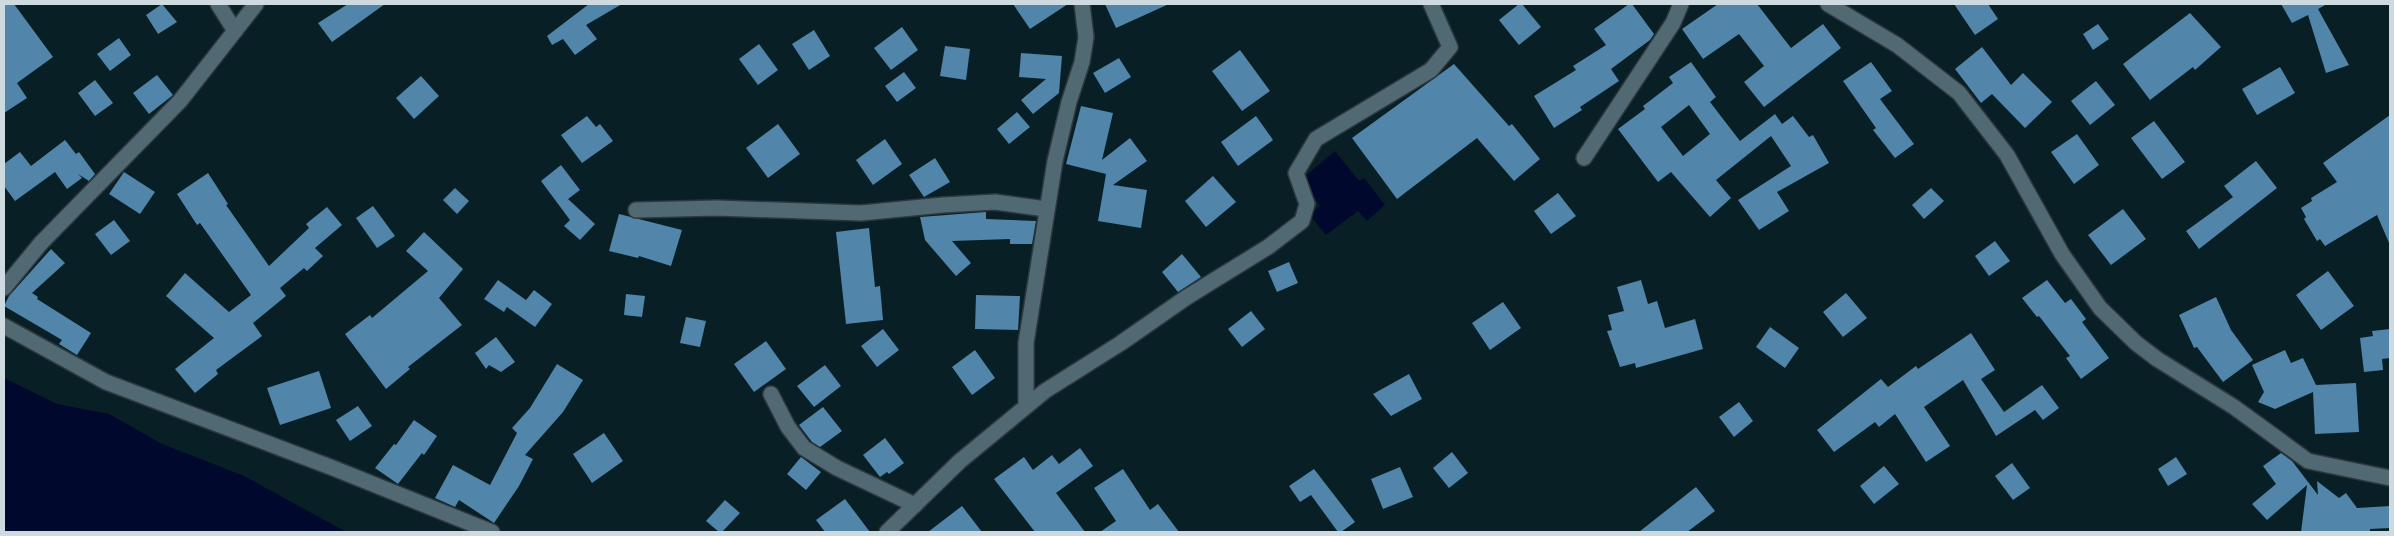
<svg xmlns="http://www.w3.org/2000/svg" width="2394" height="536" viewBox="0 0 2394 536" font-family="'PT Serif',serif">
<style>
.water{fill:#00082e}
.building{fill:#5185a9;fill-rule:evenodd}
.lines{fill:none;stroke-linecap:round;stroke-linejoin:round}
.minor-casing{stroke:#2d373d;stroke-width:18}
.minor{stroke:#516972;stroke-width:15}
</style>
<rect width="100%" height="100%" fill="#081f26"/>
<g class="water">
<polygon points="1335,151 1359,181 1364,178 1385,205 1367,221 1358,211 1326,235 1309,214 1320,206 1302,179"/>
<polygon points="4,378 57,404 109,414 162,444 244,476 346,532 4,532"/>
</g>
<g class="building">
<polygon points="4,4 14,4 53,57 17,83 27,98 4,113"/>
<polygon points="162,4 177,22 158,34 146,15"/>
<polygon points="348,4 385,4 332,42 318,23"/>
<polygon points="589,4 622,4 586,25 597,39 575,55 563,39 552,45 547,36"/>
<polygon points="1013,4 1068,4 1030,29"/>
<polygon points="1105,4 1169,4 1116,28"/>
<polygon points="1519,4 1522,4 1541,27 1519,45 1499,20"/>
<polygon points="1629,4 1632,4 1654,34 1650,40 1611,69 1619,81 1580,107 1582,110 1554,128 1534,96 1576,70 1573,66 1606,45 1594,29"/>
<polygon points="1718,4 1757,4 1791,48 1823,24 1841,48 1764,107 1744,82 1764,66 1739,34 1703,59 1682,29"/>
<polygon points="1954,4 1988,4 1998,19 1975,35"/>
<polygon points="2281,4 2327,4 2318,9 2349,65 2326,73 2308,15 2292,23"/>
<polygon points="2190,13 2221,47 2195,70 2193,67 2150,100 2123,64"/>
<polygon points="2098,24 2109,39 2093,50 2083,34"/>
<polygon points="902,27 918,50 891,70 874,48"/>
<polygon points="814,30 830,56 809,70 792,44"/>
<polygon points="119,38 131,55 110,71 97,54"/>
<polygon points="759,44 778,70 758,85 739,59"/>
<polygon points="945,46 970,49 966,80 940,76"/>
<polygon points="1982,47 2011,85 2023,73 2052,102 2025,128 1992,94 1981,103 1955,69"/>
<polygon points="1240,50 1270,91 1242,111 1212,71"/>
<polygon points="1021,53 1062,56 1059,93 1033,114 1021,100 1046,79 1019,77"/>
<polygon points="1119,58 1131,77 1105,93 1093,73"/>
<path d="M1691,62l25,35 -6,5 30,39 35,-27 7,10 11,-8 16,21 4,-2 16,28 -52,29 12,19 -30,19 -21,-30 53,-34 -20,-30 -55,44 15,18 -21,19 -39,-45 -13,10 -40,-53 27,-20 -2,-3 30,-23 -4,-6zM1689,105l21,29 -27,22 -22,-29z"/>
<polygon points="1871,62 1892,91 1880,99 1914,144 1895,158 1873,130 1876,128 1843,81"/>
<polygon points="1454,64 1509,126 1512,124 1540,159 1514,181 1477,138 1397,199 1352,138"/>
<polygon points="2280,67 2295,93 2257,115 2242,89"/>
<polygon points="904,72 916,88 897,102 885,86"/>
<polygon points="157,75 173,95 149,114 133,93"/>
<polygon points="421,76 439,96 414,119 396,98"/>
<polygon points="95,80 113,103 95,116 78,93"/>
<polygon points="2096,81 2115,105 2090,125 2071,101"/>
<polygon points="1081,106 1113,113 1102,160 1130,138 1147,161 1113,185 1147,190 1141,228 1098,221 1106,174 1066,164"/>
<polygon points="1017,112 1030,127 1009,144 997,129"/>
<polygon points="2390,115 2390,245 2377,215 2325,246 2320,239 2317,241 2304,219 2306,217 2301,208 2312,201 2311,198 2337,182 2323,163"/>
<polygon points="587,116 596,127 600,124 613,141 582,163 561,135"/>
<polygon points="1256,116 1273,140 1238,166 1221,142"/>
<polygon points="2154,121 2185,162 2162,179 2131,138"/>
<polygon points="778,124 800,154 768,178 746,148"/>
<polygon points="2077,134 2099,165 2074,184 2051,152"/>
<polygon points="885,139 902,164 873,185 856,160"/>
<polygon points="65,140 76,154 79,152 95,174 89,181 78,174 82,178 67,189 55,172 15,201 4,186 4,164 20,152 31,166"/>
<polygon points="935,158 950,182 924,197 909,175"/>
<polygon points="2256,161 2277,188 2199,249 2186,231 2233,197 2224,186"/>
<polygon points="561,165 580,190 568,199 595,224 580,240 564,226 570,220 541,181"/>
<polygon points="124,172 155,192 140,214 109,194"/>
<polygon points="208,173 228,204 226,205 269,266 309,228 306,224 327,207 342,225 315,248 323,256 307,271 304,268 280,288 286,296 253,323 262,336 216,370 218,374 195,393 175,369 214,338 166,296 185,273 229,312 251,295 200,223 197,225 177,194"/>
<polygon points="1213,176 1236,202 1206,227 1185,201"/>
<polygon points="455,188 469,201 457,214 443,200"/>
<polygon points="1931,188 1944,201 1924,219 1912,205"/>
<polygon points="1558,193 1576,216 1551,234 1534,211"/>
<polygon points="373,206 395,236 377,248 356,218"/>
<polygon points="2123,209 2146,239 2111,265 2088,235"/>
<polygon points="986,212 986,219 1036,221 1032,244 1010,244 1010,239 952,241 971,263 956,276 925,240 920,217"/>
<polygon points="619,214 682,230 671,266 639,256 638,258 609,251"/>
<polygon points="114,220 130,241 111,255 95,234"/>
<polygon points="869,228 875,287 880,286 883,320 846,324 836,232"/>
<polygon points="424,232 463,269 439,298 462,325 408,367 410,369 386,389 345,334 370,315 372,318 428,271 406,251"/>
<polygon points="1995,241 2010,261 1989,276 1975,256"/>
<polygon points="51,249 65,263 32,293 38,297 37,299 91,333 77,355 59,344 62,340 4,306 9,296"/>
<polygon points="1182,254 1201,277 1178,292 1162,272"/>
<polygon points="1289,262 1298,283 1277,292 1268,271"/>
<polygon points="2328,271 2354,306 2321,330 2296,295"/>
<polygon points="498,280 526,300 534,290 552,304 535,327 507,307 504,312 484,299"/>
<polygon points="1641,280 1648,304 1657,301 1665,328 1695,319 1703,349 1636,368 1635,363 1620,367 1607,331 1612,330 1608,315 1624,311 1617,287"/>
<polygon points="2047,280 2065,303 2071,299 2086,319 2082,322 2109,358 2081,379 2066,358 2070,356 2039,316 2037,317 2022,298"/>
<polygon points="1846,293 1867,318 1843,337 1823,312"/>
<polygon points="626,294 645,296 642,317 624,315"/>
<polygon points="976,295 1020,296 1018,330 975,329"/>
<polygon points="2216,297 2231,330 2253,360 2223,382 2197,347 2194,348 2179,315"/>
<polygon points="1503,302 1521,328 1490,350 1472,323"/>
<polygon points="1251,311 1265,329 1242,347 1228,329"/>
<polygon points="686,317 706,321 700,347 680,343"/>
<polygon points="1770,327 1799,348 1785,368 1756,347"/>
<polygon points="883,329 899,350 877,367 861,346"/>
<polygon points="2390,329 2390,358 2382,359 2383,370 2364,372 2360,338 2373,336 2372,331"/>
<polygon points="1971,333 1995,370 1981,379 2004,412 2042,385 2059,408 2043,420 2035,410 1996,436 1963,380 1924,407 1950,446 1926,462 1895,414 1879,427 1875,422 1834,452 1817,430 1881,379 1888,387 1916,366 1918,369"/>
<polygon points="496,337 515,362 501,372 489,365 486,369 475,353"/>
<polygon points="766,341 786,369 754,392 734,364"/>
<polygon points="975,350 995,378 972,395 952,367"/>
<polygon points="2285,350 2291,363 2303,358 2316,385 2356,383 2359,432 2315,434 2313,392 2275,409 2258,402 2264,392 2252,365"/>
<polygon points="557,364 583,380 563,412 525,455 533,459 519,486 494,523 459,500 455,507 435,498 453,465 490,485 517,433 512,428 530,408"/>
<polygon points="825,365 841,386 814,407 797,386"/>
<polygon points="319,371 331,408 280,425 267,388"/>
<polygon points="1409,374 1422,399 1391,416 1373,394"/>
<polygon points="1739,402 1753,421 1734,437 1719,417"/>
<polygon points="358,406 372,426 350,441 336,420"/>
<polygon points="823,407 842,431 820,447 812,442 799,425"/>
<polygon points="414,420 437,436 424,455 422,453 398,484 375,468 394,444 396,445"/>
<polygon points="604,433 623,461 592,483 573,454"/>
<polygon points="885,438 904,463 889,474 887,472 880,477 863,455"/>
<polygon points="1080,448 1093,466 1056,493 1085,532 1035,532 994,479 1024,457 1033,470 1052,455 1059,464"/>
<polygon points="1452,452 1468,473 1449,488 1433,468"/>
<polygon points="2281,453 2292,461 2318,495 2317,481 2339,498 2346,493 2357,508 2390,506 2390,528 2370,529 2370,532 2301,532 2307,485 2267,520 2252,504 2276,484 2263,466"/>
<polygon points="801,457 821,472 806,490 787,474"/>
<polygon points="2176,457 2187,474 2168,486 2158,469"/>
<polygon points="2012,463 2030,488 2013,500 1995,476"/>
<polygon points="1884,466 1899,484 1874,504 1860,486"/>
<polygon points="1400,467 1413,497 1383,509 1371,479"/>
<polygon points="1123,469 1150,510 1158,504 1179,532 1100,532 1116,521 1094,488"/>
<polygon points="1314,469 1355,522 1341,532 1338,532 1311,495 1300,502 1289,486"/>
<polygon points="1696,487 1715,511 1687,532 1639,532"/>
<polygon points="845,499 870,532 825,532 816,520"/>
<polygon points="725,500 740,513 722,532 719,532 706,521"/>
<polygon points="962,506 982,532 928,532"/>
</g>
<g class="lines">
<defs>
<g id="minor">
<polyline points="218,4 235,31"/>
<polyline points="1828,4 1897,45 1959,93 2007,155 2062,254 2100,308 2136,343 2157,359 2234,407 2308,461 2390,478"/>
<polyline points="1584,158 1673,23 1681,4"/>
<polyline points="636,210 717,208 861,213 943,205 995,202 1046,209"/>
<polyline points="4,288 41,243 180,101 256,4"/>
<polyline points="4,326 106,382 333,468 492,532"/>
<polyline points="771,394 788,427 804,448 837,468 915,505"/>
<polyline points="1026,406 1026,343 1055,161 1069,102 1082,62 1086,37 1082,4"/>
<polyline points="887,532 960,461 1045,391 1121,343 1187,297 1268,247 1302,221 1307,204 1296,173 1316,139 1431,70 1450,47 1431,4"/>
</g>
</defs>
<use href="#minor" class="minor-casing"/>
<use href="#minor" class="minor"/>
</g>
<rect width="2394" height="536" fill="none" stroke="#cddbe0" stroke-width="10"/>
</svg>
